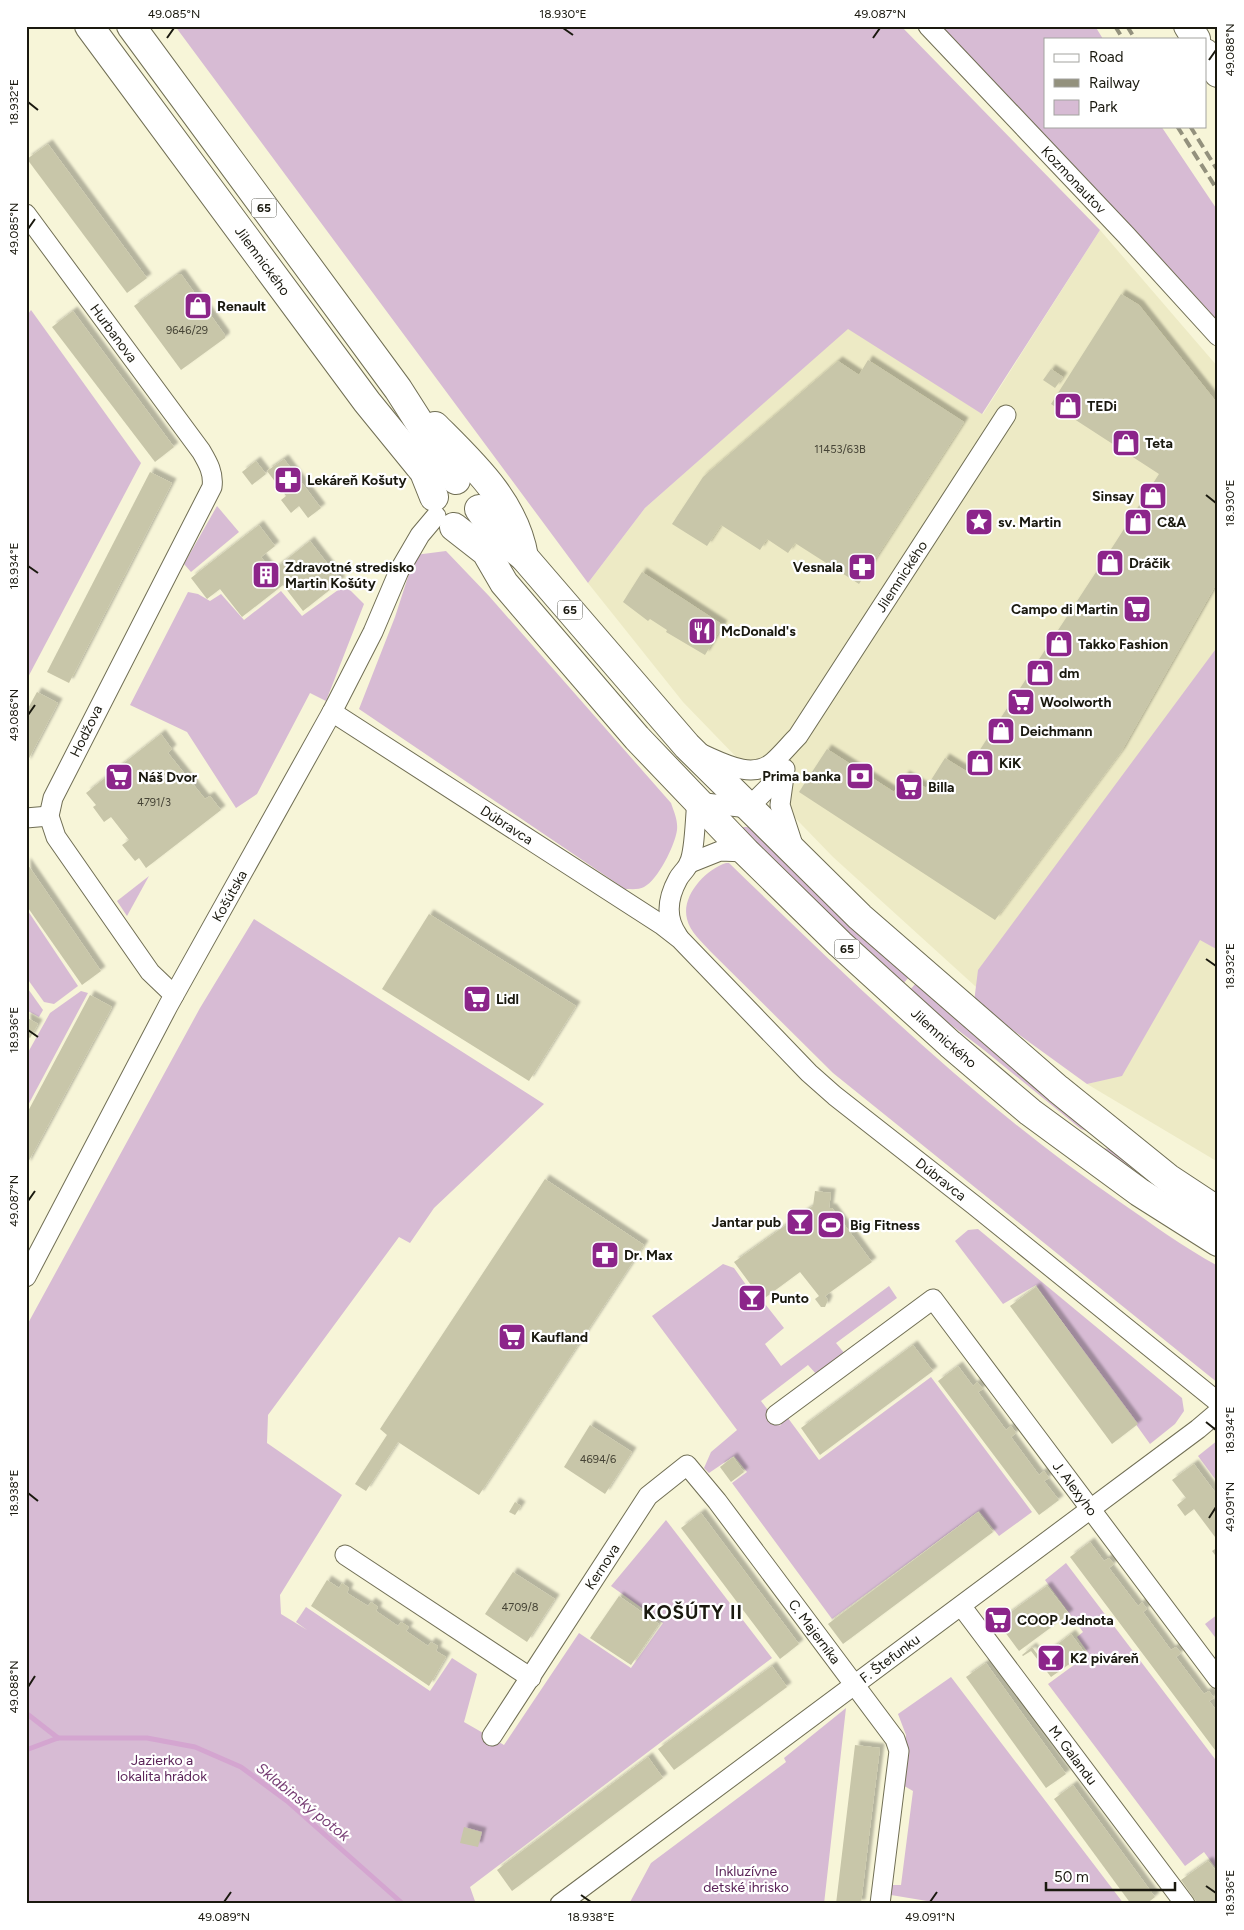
<svg xmlns="http://www.w3.org/2000/svg" width="1244" height="1930" viewBox="0 0 1244 1930" font-family="Figtree,sans-serif">
<style>
.built{fill:#edeac5}
.green{fill:#d7bbd4}
.lines{fill:none;stroke-linecap:round;stroke-linejoin:round}
.stream{stroke:#d4a5d0;stroke-width:5}
.building{fill:#c8c6a9;filter:url(#shadow)}
.street-casing{stroke:#706e54;stroke-width:21}
.secondary-casing{stroke:#706e54;stroke-width:30}
.primary-casing{stroke:#706e54;stroke-width:30}
.street{stroke:#fff;stroke-width:19}
.secondary{stroke:#fff;stroke-width:28}
.primary{stroke:#fff;stroke-width:28}
.rail{stroke:#93917d;stroke-width:4;stroke-dasharray:10 5;stroke-linecap:butt}
.ticks{fill:none;stroke:#1a190f;stroke-width:2}
.labels{text-anchor:middle;stroke-width:4.5;stroke-linejoin:round;paint-order:stroke}
.number-label{font-size:11px;fill:#464436}
.shield{fill:#fff;stroke:#5f5e57;stroke-width:1}
.shield-label{font-size:12px;font-weight:bold;fill:#1a190f}
.street-label{font-size:14px;fill:#1a190f;stroke:#fff}
.poi-label{font-size:14px;font-weight:bold;fill:#1a190f;stroke:#fff;text-anchor:start}
.park-label{font-size:14px;fill:#5b2459;stroke:#fff}
.water-label{font-size:15px;font-style:italic;fill:#783f75;stroke:#fff}
.district-label{font-size:19px;font-weight:bold;letter-spacing:1px;fill:#1a190f;stroke:#fff}
.neatline{fill:none;stroke:#1a190f;stroke-width:2}
.ticks-label{font-size:12px;text-anchor:middle;fill:#1a190f}
</style>
<defs>
<filter id="shadow"><feDropShadow dx="4.5" dy="-4.5" stdDeviation="1" flood-color="#0004"/></filter>
</defs>
<rect width="100%" height="100%" fill="#f7f5d8"/>
<g class="built">
<polygon points="1100,230 1218,367 1218,659 986,996 833,857 683,702 588,583 645,508 848,328 983,414"/>
<polygon points="1200,939 1218,950 1218,1162 1087,1084 1122,1075"/>
</g>
<g class="green">
<polygon points="175,26 901,26 1100,230 982,414 848,329 645,508 588,583"/>
<polygon points="934,26 1095,26 1103,39 1045,39 1045,126 1161,126 1218,211 1218,325"/>
<polygon points="31,310 141,463 26,681 26,317"/>
<polygon points="217,506 239,532 191,572 184,564"/>
<path d="M446,551l43,45 182,207c3,9 7,17 6,27 -2,15 -19,50 -33,57 -5,3 -13,2 -19,2l-266,-180 36,-92 20,-62z"/>
<polygon points="345,585 364,604 326,701 310,693 257,794 236,808 187,732 130,705 188,592 198,594 210,601 221,594 244,620 281,591 302,616"/>
<polygon points="1218,646 1218,950 1200,940 1122,1076 1087,1084 974,1002 978,970"/>
<polygon points="739,827 754,827 910,976 901,986"/>
<path d="M726,863h3c124,120 248,241 391,339 32,22 63,45 98,64v117l-385,-310 -123,-122c-8,-9 -20,-19 -23,-32 -6,-23 18,-49 39,-56z"/>
<polygon points="149,876 127,916 117,901"/>
<polygon points="26,908 78,986 54,1004 44,1002 26,977"/>
<polygon points="254,919 544,1104 434,1208 410,1243 399,1237 268,1415 267,1443 342,1495 280,1595 281,1614 307,1630 296,1622 306,1607 430,1691 452,1658 477,1674 464,1722 504,1745 579,1633 631,1668 663,1623 611,1586 666,1520 772,1658 470,1887 476,1904 26,1904 26,1327 200,1008"/>
<polygon points="917,982 1095,1134 1081,1129 984,1050 908,992"/>
<polygon points="26,986 43,1010 39,1017 26,1010"/>
<polygon points="81,991 88,993 26,1109 26,1056 50,1013"/>
<polygon points="1099,1148 1112,1149 1202,1220"/>
<polygon points="978,1229 1182,1398 1184,1411 1175,1424 1150,1444 1036,1285 1003,1304 955,1241 968,1230"/>
<polygon points="723,1264 734,1268 749,1289 741,1295 751,1308 762,1300 784,1328 765,1344 781,1366 889,1286 897,1298 836,1343 845,1354 817,1375 808,1365 761,1401 780,1426 785,1414 819,1460 931,1377 1032,1512 999,1536 979,1511 832,1619 732,1483 747,1472 734,1456 709,1473 704,1468 711,1452 737,1430 652,1316"/>
<polygon points="1218,1440 1218,1483 1198,1456"/>
<polygon points="1066,1563 1218,1763 1218,1866 1215,1867 1204,1852 1185,1866 1048,1684 1089,1654 1077,1637 1083,1632 1045,1580"/>
<polygon points="1218,1614 1218,1641 1205,1624"/>
<polygon points="951,1677 1124,1904 945,1904 885,1894 887,1885 901,1885 913,1791 899,1783 906,1735 898,1714"/>
<polygon points="846,1708 824,1904 629,1904 651,1863 786,1762 784,1758"/>
</g>
<g class="lines">
<g class="stream">
<polyline points="26,1713 58,1738"/>
<polyline points="26,1750 58,1738 147,1738 195,1747 241,1767 287,1801 403,1904"/>
</g>
</g>
<g class="building">
<polygon points="48,144 147,278 127,293 27,159"/>
<polygon points="178,274 181,274 225,335 225,338 181,370 134,306"/>
<polygon points="1121,294 1139,305 1218,404 1218,581 1121,752 995,920 799,792 827,749 894,792 905,775 926,788 945,758 966,771 1117,540 1159,474 1051,404"/>
<polygon points="73,311 174,447 155,462 52,327"/>
<polygon points="868,360 964,422 859,584 795,543 788,553 767,539 760,550 721,525 707,546 672,524 703,477 838,361 859,375"/>
<polygon points="1051,369 1063,377 1055,388 1043,380"/>
<polygon points="284,459 321,508 308,518 299,506 291,513 281,500 286,496 267,471"/>
<polygon points="256,461 266,474 252,485 242,472"/>
<polygon points="150,472 172,483 69,683 47,672"/>
<polygon points="259,525 275,546 261,557 272,571 310,541 341,581 303,611 283,585 242,617 220,589 207,599 191,578"/>
<polygon points="642,572 723,625 705,655 666,632 667,630 650,619 648,621 623,602"/>
<polygon points="37,692 58,703 26,764 26,712"/>
<polygon points="161,734 172,749 168,753 205,799 210,796 221,810 146,868 139,858 135,861 122,845 129,840 111,817 104,822 93,807 96,805 86,793"/>
<polygon points="26,862 101,971 82,985 26,905"/>
<polygon points="429,914 576,1006 529,1081 382,989"/>
<polygon points="90,995 112,1007 26,1166 26,1115"/>
<polygon points="26,1017 38,1024 30,1038 26,1035"/>
<polygon points="545,1179 644,1245 479,1495 398,1442 366,1491 355,1484 387,1435 380,1429"/>
<polygon points="815,1191 831,1193 829,1208 832,1208 872,1262 825,1296 828,1300 825,1307 821,1307 815,1299 819,1296 800,1272 762,1300 734,1262 813,1206"/>
<polygon points="1036,1287 1138,1424 1112,1444 1010,1306"/>
<polygon points="913,1345 933,1371 820,1455 801,1428"/>
<polygon points="958,1366 973,1386 977,1382 983,1389 978,1392 1006,1430 1011,1426 1016,1433 1011,1437 1039,1475 1044,1471 1049,1478 1044,1481 1059,1500 1039,1515 938,1381"/>
<polygon points="590,1425 632,1452 605,1494 564,1467"/>
<polygon points="733,1457 744,1472 731,1482 720,1467"/>
<polygon points="1194,1464 1218,1496 1218,1541 1194,1509 1185,1516 1177,1505 1186,1498 1172,1480"/>
<polygon points="515,1502 521,1506 515,1515 509,1512"/>
<polygon points="978,1512 993,1532 843,1644 828,1624"/>
<polygon points="701,1513 799,1644 780,1659 681,1528"/>
<polygon points="1090,1542 1104,1561 1109,1558 1114,1564 1109,1568 1138,1606 1142,1602 1147,1609 1143,1612 1171,1650 1176,1647 1181,1653 1176,1657 1204,1694 1209,1691 1214,1698 1209,1701 1218,1712 1218,1754 1070,1557"/>
<polygon points="1218,1547 1218,1559 1212,1551"/>
<polygon points="513,1572 555,1599 527,1642 485,1614"/>
<polygon points="327,1580 339,1588 342,1583 349,1588 347,1593 368,1606 371,1602 378,1607 376,1611 398,1626 401,1622 409,1627 406,1631 428,1646 431,1642 438,1646 436,1651 446,1657 429,1686 311,1606"/>
<polygon points="1047,1586 1069,1614 1019,1651 1002,1628 991,1625 992,1615 1004,1617"/>
<polygon points="619,1596 659,1624 631,1665 590,1638"/>
<polygon points="1071,1634 1085,1653 1051,1677 1031,1651 1023,1656 1022,1655 1032,1647 1040,1658"/>
<polygon points="986,1663 1066,1774 1046,1788 966,1677"/>
<polygon points="772,1666 787,1687 674,1770 658,1749"/>
<polygon points="855,1745 880,1748 870,1828 861,1904 836,1904"/>
<polygon points="648,1757 663,1778 512,1891 497,1870"/>
<polygon points="1073,1785 1155,1897 1146,1904 1131,1904 1054,1799"/>
<polygon points="464,1827 482,1832 478,1847 460,1843"/>
<polygon points="1208,1861 1218,1873 1218,1904 1198,1904 1181,1880"/>
</g>
<g class="lines">
<defs>
<g id="street">
<path id="s1" d="M928,26l198,209 92,101"/>
<path id="s2" d="M26,214l175,237c7,12 13,22 11,36l-159,311 -4,18 7,21 94,135 24,23"/>
<path id="s3" d="M332,712l330,213 18,14 129,134 26,23 139,109 244,197"/>
<path id="s4" d="M702,754c21,9 50,26 71,8 9,-8 17,-18 25,-26l208,-321"/>
<polyline points="785,769 780,805 794,848"/>
<polyline points="26,818 49,816"/>
<polyline points="690,863 720,851 746,852"/>
<path d="M678,936c-13,-18 -11,-37 0,-57 3,-6 9,-10 11,-16 6,-11 6,-46 8,-61l51,6 36,-36"/>
<path id="s5" d="M26,1277l142,-271 164,-294 41,-80 26,-61 21,-36 16,-19"/>
<path id="s6" d="M776,1415l157,-116 285,380"/>
<polyline points="345,1555 531,1678"/>
<path id="s7" d="M962,1607l223,297"/>
<path id="s8" d="M492,1736l156,-240 39,-31 30,36 178,238 4,12 -19,153"/>
<path id="s9" d="M560,1904l638,-475 20,-17"/>
</g>
<g id="secondary">
<polyline points="1188,26 1196,39"/>
<polyline points="1205,53 1218,73"/>
</g>
<g id="primary">
<path id="s10" d="M89,26l278,376 57,70 10,25"/>
<polyline points="131,26 398,389 456,480"/>
<path d="M435,426c37,37 80,76 89,131"/>
<polyline points="479,509 497,535 524,557 687,746 860,917 1058,1089 1168,1178 1218,1211"/>
<path id="s11" d="M454,527l32,25 18,31 133,155 109,114 94,92 110,100 80,68 109,80 79,50"/>
</g>
</defs>
<use href="#street" class="street-casing"/>
<use href="#secondary" class="secondary-casing"/>
<use href="#primary" class="primary-casing"/>
<use href="#street" class="street"/>
<use href="#secondary" class="secondary"/>
<use href="#primary" class="primary"/>
<g class="rail">
<polyline points="1115,26 1123,39"/>
<polyline points="1127,26 1135,39"/>
<polyline points="1177,126 1218,191"/>
<polyline points="1190,126 1218,171"/>
</g>
</g>
<path class="ticks" d="M563,28l10,7M167,38l7,-10M873,38l7,-10M1209,60l7,-10M28,102l10,8M28,229l7,-10M1206,495l10,8M28,566l10,7M28,715l7,-10M1206,959l10,7M28,1030l10,7M28,1201l7,-10M1206,1422l10,8M28,1493l10,8M1209,1518l7,-11M28,1687l7,-11M1206,1886l10,7M581,1895l10,7M224,1902l7,-10M930,1902l7,-10"/>
<defs>
<symbol id="shop-square" viewBox="-11 -11 22 22"><rect x="-9" y="-9" width="18" height="18" rx="4" fill="#8c258a" stroke="#fff"/><path d="M-5-2.5h2.3a2.7 3.5 0 0 1 5.4 0H5L5.5 6h-11ZM-1.5-2.5h3a1.5 2.3 0 0 0-3 0Z" fill="#fff"/></symbol>
<symbol id="pharmacy-square" viewBox="-11 -11 22 22"><rect x="-9" y="-9" width="18" height="18" rx="4" fill="#8c258a" stroke="#fff"/><path d="M-2-6h4v4h4v4h-4v4h-4v-4h-4v-4h4Z" fill="#fff"/></symbol>
<symbol id="sight-square" viewBox="-11 -11 22 22"><rect x="-9" y="-9" width="18" height="18" rx="4" fill="#8c258a" stroke="#fff"/><path d="M0-6L1.8-2.2L6-1.7L2.9 1.2L3.7 5.4L0 3.3L-3.7 5.4L-2.9 1.2L-6-1.7L-1.8-2.2Z" fill="#fff"/></symbol>
<symbol id="building-square" viewBox="-11 -11 22 22"><rect x="-9" y="-9" width="18" height="18" rx="4" fill="#8c258a" stroke="#fff"/><path d="M-4-6H4V6H1V3H-1V6H-4ZM-2.5-4.3h1.7v1.8h-1.7ZM.8-4.3h1.7v1.8H.8ZM-2.5-1h1.7V.8h-1.7ZM.8-1h1.7V.8H.8Z" fill="#fff"/></symbol>
<symbol id="supermarket-square" viewBox="-11 -11 22 22"><rect x="-9" y="-9" width="18" height="18" rx="4" fill="#8c258a" stroke="#fff"/><path d="M-6-5.5h2.5l.6 2H6L4.5 2H-2.5L-4.4-4H-6ZM-1.5 3.2a1.3 1.3 0 1 0 .1 0ZM3 3.2a1.3 1.3 0 1 0 .1 0Z" fill="#fff"/></symbol>
<symbol id="restaurant-square" viewBox="-11 -11 22 22"><rect x="-9" y="-9" width="18" height="18" rx="4" fill="#8c258a" stroke="#fff"/><path d="M-5-6h1v4h1v-4h1v4h1v-4h1v5L-1.5 .5V6h-2V.5L-5-1ZM5-6V6H3V1.5H1.5Q1.5-4 5-6Z" fill="#fff"/></symbol>
<symbol id="bank-square" viewBox="-11 -11 22 22"><rect x="-9" y="-9" width="18" height="18" rx="4" fill="#8c258a" stroke="#fff"/><path d="M-6-4H6V4H-6ZM0-2.3a2.3 2.3 0 1 0 0 4.6a2.3 2.3 0 1 0 0-4.6Z" fill="#fff"/></symbol>
<symbol id="bar-square" viewBox="-11 -11 22 22"><rect x="-9" y="-9" width="18" height="18" rx="4" fill="#8c258a" stroke="#fff"/><path d="M-6-5H6L.8 .8V4.5H3.5V6h-7V4.5H-.8V.8Z" fill="#fff"/></symbol>
<symbol id="stadium-square" viewBox="-11 -11 22 22"><rect x="-9" y="-9" width="18" height="18" rx="4" fill="#8c258a" stroke="#fff"/><path d="M0-5a6.5 5 0 1 0 0 10a6.5 5 0 1 0 0-10ZM-3.5-1.8h7v3.6h-7Z" fill="#fff"/></symbol>
</defs>
<g fill-rule="evenodd">
<use href="#shop-square" x="182" y="290" width="32" height="32"/>
<use href="#shop-square" x="1052" y="390" width="32" height="32"/>
<use href="#shop-square" x="1110" y="427" width="32" height="32"/>
<use href="#pharmacy-square" x="272" y="464" width="32" height="32"/>
<use href="#shop-square" x="1137" y="480" width="32" height="32"/>
<use href="#sight-square" x="963" y="506" width="32" height="32"/>
<use href="#shop-square" x="1122" y="506" width="32" height="32"/>
<use href="#shop-square" x="1094" y="547" width="32" height="32"/>
<use href="#pharmacy-square" x="846" y="551" width="32" height="32"/>
<use href="#building-square" x="250" y="559" width="32" height="32"/>
<use href="#supermarket-square" x="1121" y="593" width="32" height="32"/>
<use href="#restaurant-square" x="686" y="615" width="32" height="32"/>
<use href="#shop-square" x="1043" y="628" width="32" height="32"/>
<use href="#shop-square" x="1024" y="657" width="32" height="32"/>
<use href="#supermarket-square" x="1005" y="686" width="32" height="32"/>
<use href="#shop-square" x="985" y="715" width="32" height="32"/>
<use href="#shop-square" x="964" y="747" width="32" height="32"/>
<use href="#bank-square" x="844" y="760" width="32" height="32"/>
<use href="#supermarket-square" x="103" y="761" width="32" height="32"/>
<use href="#supermarket-square" x="893" y="771" width="32" height="32"/>
<use href="#supermarket-square" x="461" y="983" width="32" height="32"/>
<use href="#bar-square" x="784" y="1206" width="32" height="32"/>
<use href="#stadium-square" x="815" y="1209" width="32" height="32"/>
<use href="#pharmacy-square" x="589" y="1239" width="32" height="32"/>
<use href="#bar-square" x="736" y="1282" width="32" height="32"/>
<use href="#supermarket-square" x="496" y="1321" width="32" height="32"/>
<use href="#supermarket-square" x="982" y="1604" width="32" height="32"/>
<use href="#bar-square" x="1035" y="1642" width="32" height="32"/>
</g>
<g class="labels">
<g class="number-label">
<text x="187" y="334">9646/29</text>
<text x="840" y="453">11453/63B</text>
<text x="154" y="806">4791/3</text>
<text x="598" y="1463">4694/6</text>
<text x="520" y="1611">4709/8</text>
</g>
<g class="shield">
<rect x="251.5" y="198.5" width="25" height="19" rx="4"/>
<rect x="557.5" y="600.5" width="25" height="19" rx="4"/>
<rect x="834.5" y="939.5" width="25" height="19" rx="4"/>
</g>
<g class="shield-label">
<text x="264" y="212">65</text>
<text x="570" y="614">65</text>
<text x="847" y="953">65</text>
</g>
<g class="street-label">
<text dy="5" stroke="none"><textPath href="#s1" startOffset="212">Kozmonautov</textPath></text>
<text dy="5" stroke="none"><textPath href="#s10" startOffset="292">Jilemnického</textPath></text>
<text dy="5" stroke="none"><textPath href="#s2" startOffset="148">Hurbanova</textPath></text>
<text dy="5" stroke="none"><textPath href="#s4" startOffset="302">Jilemnického</textPath></text>
<text transform="translate(86 731) rotate(-64)" y="5">Hodžova</text>
<text dy="5" stroke="none"><textPath href="#s3" startOffset="208">Dúbravca</textPath></text>
<text dy="5" stroke="none"><textPath href="#s5" startOffset="432">Košútska</textPath></text>
<text dy="5" stroke="none"><textPath href="#s11" startOffset="710">Jilemnického</textPath></text>
<text dy="5" stroke="none"><textPath href="#s3" startOffset="771">Dúbravca</textPath></text>
<text dy="5" stroke="none"><textPath href="#s6" startOffset="432">J. Alexyho</textPath></text>
<text dy="5" stroke="none"><textPath href="#s8" startOffset="202">Kernova</textPath></text>
<text dy="5" stroke="none"><textPath href="#s8" startOffset="546">C. Majerníka</textPath></text>
<text dy="5" stroke="none"><textPath href="#s9" startOffset="411">F. Štefunku</textPath></text>
<text dy="5" stroke="none"><textPath href="#s7" startOffset="185">M. Galandu</textPath></text>
</g>
<g class="poi-label">
<text x="217" y="311">Renault</text>
<text x="1087" y="411">TEDi</text>
<text x="1145" y="448">Teta</text>
<text x="307" y="485">Lekáreň Košuty</text>
<text x="1134" y="501" text-anchor="end">Sinsay</text>
<text x="998" y="527">sv. Martin</text>
<text x="1157" y="527">C&amp;A</text>
<text x="1129" y="568">Dráčik</text>
<text x="285" y="572">Zdravotné stredisko<tspan x="285" dy="16">Martin Košúty</tspan></text>
<text x="843" y="572" text-anchor="end">Vesnala</text>
<text x="1118" y="614" text-anchor="end">Campo di Martin</text>
<text x="721" y="636">McDonald's</text>
<text x="1078" y="649">Takko Fashion</text>
<text x="1059" y="678">dm</text>
<text x="1040" y="707">Woolworth</text>
<text x="1020" y="736">Deichmann</text>
<text x="999" y="768">KiK</text>
<text x="841" y="781" text-anchor="end">Prima banka</text>
<text x="138" y="782">Náš Dvor</text>
<text x="928" y="792">Billa</text>
<text x="496" y="1004">Lidl</text>
<text x="781" y="1227" text-anchor="end">Jantar pub</text>
<text x="850" y="1230">Big Fitness</text>
<text x="624" y="1260">Dr. Max</text>
<text x="771" y="1303">Punto</text>
<text x="531" y="1342">Kaufland</text>
<text x="1017" y="1625">COOP Jednota</text>
<text x="1070" y="1663">K2 piváreň</text>
</g>
<g class="park-label">
<text x="162" y="1765">Jazierko a<tspan x="162" dy="16">lokalita hrádok</tspan></text>
<text x="746" y="1876">Inkluzívne<tspan x="746" dy="16">detské ihrisko</tspan></text>
</g>
<g class="water-label">
<text transform="translate(303 1802) rotate(39)" y="5">Sklabinský potok</text>
</g>
<g class="district-label">
<text x="693" y="1619">KOŠÚTY II</text>
</g>
</g>
<rect width="1244" height="1930" fill="none" stroke="#ffffff" stroke-width="55"/>
<rect x="1044" y="38" width="162" height="90" fill="#ffffff" stroke="#a3a39f"/>
<rect x="1054" y="54" width="25" height="8" fill="#ffffff" stroke="#a3a39f"/>
<text x="1089" y="62" font-size="15" fill="#1a190f">Road</text>
<rect x="1054" y="79" width="25" height="8" fill="#93917d" stroke="#a3a39f"/>
<text x="1089" y="88" font-size="15" fill="#1a190f">Railway</text>
<rect x="1054" y="100" width="25" height="15" fill="#d7bbd4" stroke="#a3a39f"/>
<text x="1089" y="112" font-size="15" fill="#1a190f">Park</text>
<path d="M1046 1882v8h129v-8" fill="none" stroke="#1a190f" stroke-width="2.5"/>
<text x="1054" y="1882" font-size="15" fill="#1a190f" stroke="#ffffff" stroke-width="4" paint-order="stroke">50 m</text>
<rect x="28" y="28" width="1188" height="1874" class="neatline"/>
<g class="ticks-label">
<text x="174" y="18">49.085°N</text>
<text x="563" y="18">18.930°E</text>
<text x="880" y="18">49.087°N</text>
<text transform="translate(1230 50) rotate(-90)" y="4">49.088°N</text>
<text transform="translate(14 102) rotate(-90)" y="4">18.932°E</text>
<text transform="translate(14 229) rotate(-90)" y="4">49.085°N</text>
<text transform="translate(1230 503) rotate(-90)" y="4">18.930°E</text>
<text transform="translate(14 566) rotate(-90)" y="4">18.934°E</text>
<text transform="translate(14 715) rotate(-90)" y="4">49.086°N</text>
<text transform="translate(1230 966) rotate(-90)" y="4">18.932°E</text>
<text transform="translate(14 1030) rotate(-90)" y="4">18.936°E</text>
<text transform="translate(14 1201) rotate(-90)" y="4">49.087°N</text>
<text transform="translate(1230 1430) rotate(-90)" y="4">18.934°E</text>
<text transform="translate(14 1493) rotate(-90)" y="4">18.938°E</text>
<text transform="translate(1230 1507) rotate(-90)" y="4">49.091°N</text>
<text transform="translate(14 1687) rotate(-90)" y="4">49.088°N</text>
<text transform="translate(1230 1893) rotate(-90)" y="4">18.936°E</text>
<text x="224" y="1921">49.089°N</text>
<text x="591" y="1921">18.938°E</text>
<text x="930" y="1921">49.091°N</text>
</g>
</svg>
